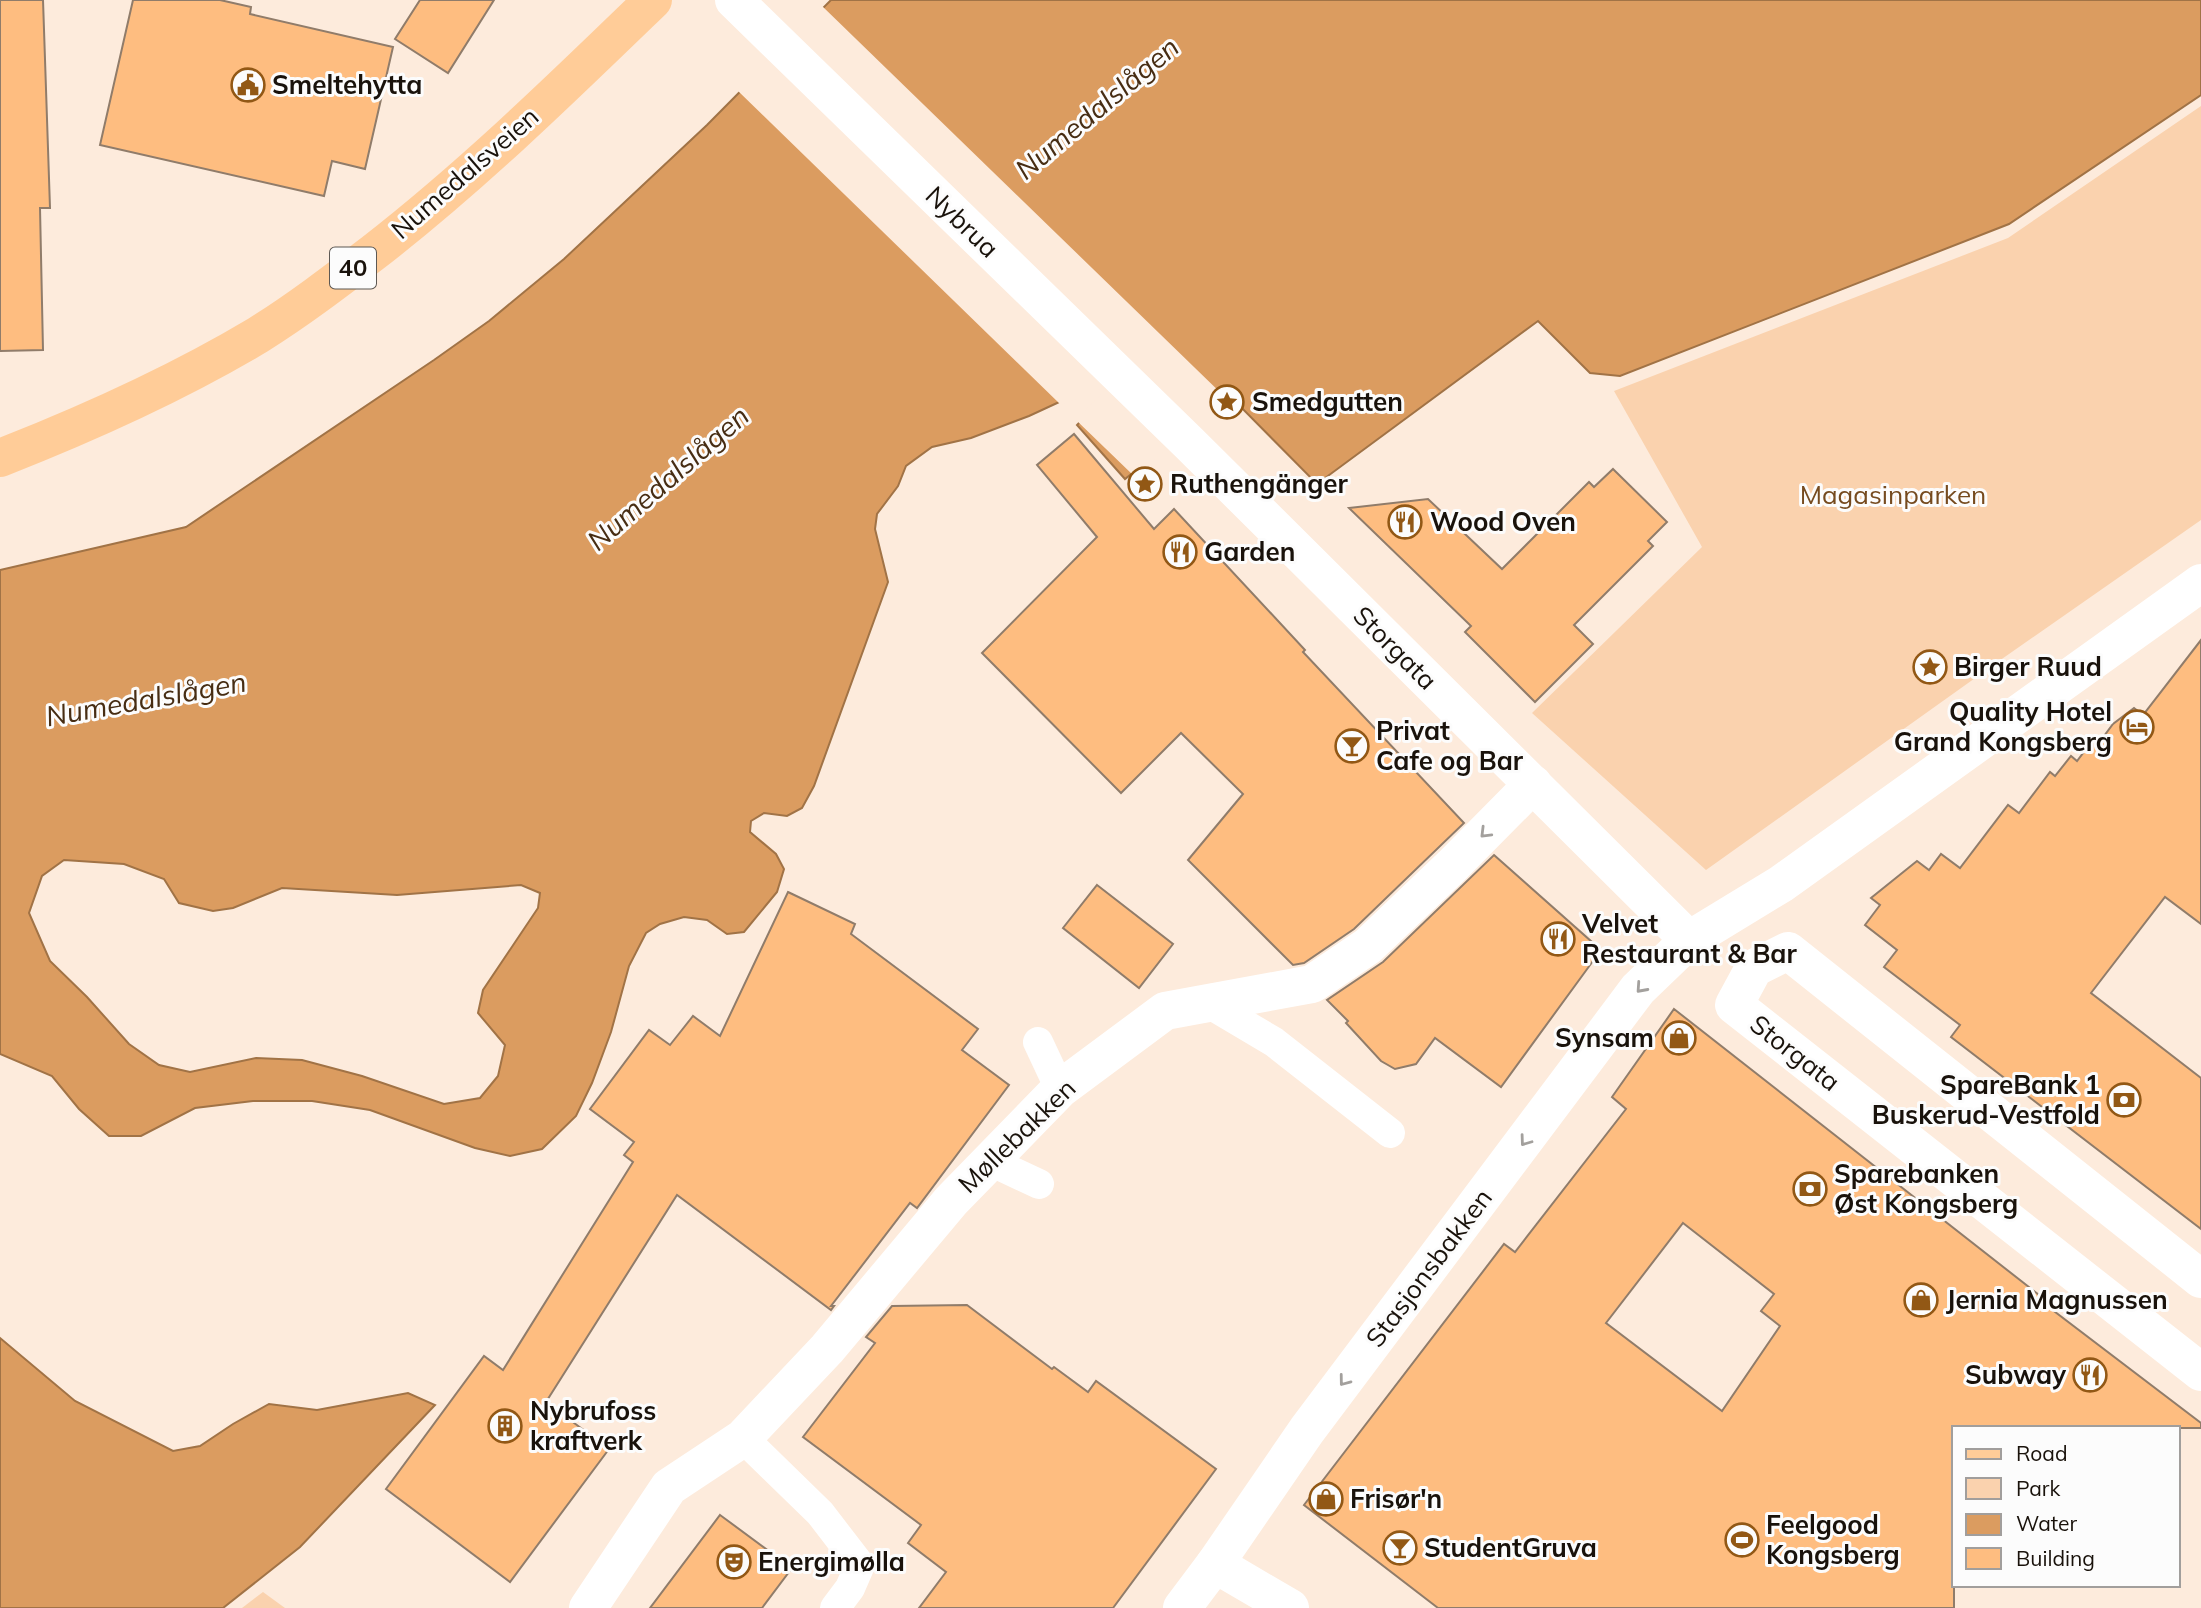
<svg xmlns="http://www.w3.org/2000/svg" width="2201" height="1608" viewBox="0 0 2201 1608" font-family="Mulish,sans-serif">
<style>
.green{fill:#fad2ae}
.water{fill:#db9c60;stroke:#a17346;stroke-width:2;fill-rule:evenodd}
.pier{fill:#fdebdc}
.building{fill:#febd80;stroke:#907c6a;stroke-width:2;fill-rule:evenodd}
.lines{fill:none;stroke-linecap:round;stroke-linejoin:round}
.service{stroke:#fff;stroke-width:30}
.pedestrian{stroke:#fff;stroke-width:38}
.minor{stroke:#fff;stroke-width:38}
.primary{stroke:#ffcc98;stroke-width:38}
.oneway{stroke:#a3a09d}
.labels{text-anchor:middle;stroke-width:6;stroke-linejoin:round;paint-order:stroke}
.shield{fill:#fcfcfc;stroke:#5d5853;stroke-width:2}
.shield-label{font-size:24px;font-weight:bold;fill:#19120b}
.poi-label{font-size:26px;font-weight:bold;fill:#19120b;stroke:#fcfcfc;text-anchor:start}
.street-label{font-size:26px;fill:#19120b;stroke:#fcfcfc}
.park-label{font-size:26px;fill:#764b1f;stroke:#fcfcfc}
.water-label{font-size:28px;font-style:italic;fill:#472d13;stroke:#fcfcfc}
</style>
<rect width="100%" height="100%" fill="#fdebdc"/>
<g class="green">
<polygon points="2201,106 2201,520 1999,661 1706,870 1532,713 1702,547 1614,391 2008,238"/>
<polygon points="263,1592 285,1608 242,1608"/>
</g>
<g class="water">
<path d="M831,0h1370v95l-192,129 -389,152 -30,-3 -52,-52 -221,163 -88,-89 -104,84 -48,-54 44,-46 -38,12 -54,25 -58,22 -39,9 -26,19 -8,20 -21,28 -2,15 13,53 -74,204 -12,22 -15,8 -23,-3 -13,8 -1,11 26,22 8,15 -7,23 -33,40 -17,2 -20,-14 -23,-3 -24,7 -14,9 -17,33 -18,66 -19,51 -16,33 -34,33 -32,7 -35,-8 -105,-38 -58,-9h-59l-58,7 -54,28h-32l-30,-27 -27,-33 -52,-22v-484l186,-43 248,-167 55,-39 75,-62 143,-134zM64,860l60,4 40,15 15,24 34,8 20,-3 49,-20 115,7 124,-10 19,8 -2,15 -55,82 -5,23 27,32 -7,31 -18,22 -36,6 -82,-28 -60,-16 -46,-2 -66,14 -31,-7 -30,-21 -42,-47 -37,-36 -21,-48 13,-37z"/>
<polygon points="0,1338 75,1401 173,1451 200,1446 233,1424 269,1404 317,1410 408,1393 435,1405 300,1547 223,1608 0,1608"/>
</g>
<polygon class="pier" points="821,5 1228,400 1134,476 1076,420 1110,385 1061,405 737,90"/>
<g class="building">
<polygon points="0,0 43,0 50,208 40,208 43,350 0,351"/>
<polygon points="133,0 220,0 251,7 250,14 393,47 365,169 332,161 324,196 100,145"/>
<polygon points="420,0 494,0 448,73 395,39"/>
<polygon points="1074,434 1154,529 1174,509 1305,650 1303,652 1464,823 1354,929 1304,963 1293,965 1188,860 1243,794 1181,733 1121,793 982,653 1097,537 1037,465"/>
<polygon points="1613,469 1667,522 1648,541 1653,546 1574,625 1593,644 1535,702 1465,632 1471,626 1349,508 1428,499 1502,569 1589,482 1594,487"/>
<polygon points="2201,640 2201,924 2165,897 2091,993 2201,1078 2201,1229 1951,1037 1960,1025 1884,967 1897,950 1865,925 1880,905 1871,898 1917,861 1929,870 1941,854 1960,868 2008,805 2019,813 2050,772 2055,776 2071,756 2077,761 2093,740 2098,744 2113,724 2134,708 2143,715"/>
<polygon points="1494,855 1601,950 1501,1087 1435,1038 1416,1064 1395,1069 1381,1061 1346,1023 1348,1021 1327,1000 1383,962"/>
<polygon points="1097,885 1173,944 1139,988 1063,928"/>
<polygon points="788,892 855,924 851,934 978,1029 962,1050 1009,1085 917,1208 910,1203 831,1306 834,1306 831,1310 677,1195 546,1402 609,1449 510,1582 386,1489 484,1356 503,1370 633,1162 624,1155 634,1142 590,1109 649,1030 670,1045 693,1016 720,1036"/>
<path d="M1674,1009l374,293 -2,3 155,118v5h-247v180h-516l-134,-103 200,-261 11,8 111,-143 -14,-12zM1683,1223l91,71 -13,17 19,15 -58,85 -116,-88z"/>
<polygon points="967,1305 1052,1369 1054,1367 1088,1392 1096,1381 1216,1469 1113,1608 919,1608 946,1572 908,1543 921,1525 803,1437 875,1343 866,1337 892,1306"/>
<polygon points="720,1515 792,1568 762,1608 650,1608"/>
</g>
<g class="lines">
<g class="service">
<polyline points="1210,1004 1274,1042 1390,1133"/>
<polyline points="1038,1042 1060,1089"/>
<polyline points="990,1161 1039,1184"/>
<polyline points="743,1438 820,1513 860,1565 850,1588 835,1608"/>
</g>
<polyline class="pedestrian" points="2201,1279 1788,951 1754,968 1734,1005 2201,1372"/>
<g class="minor">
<polyline points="734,0 1190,444 1689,940"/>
<polyline points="1215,1564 1290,1608"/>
<polyline points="588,1608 669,1487 743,1438 827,1349 951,1201 1060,1089 1165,1011 1312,984 1368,946 1452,866 1533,784"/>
<polyline points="1182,1608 1215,1564 1307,1430 1638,989 1689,940 1781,884 2201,583"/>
</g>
<path class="primary" d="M0,458c89,-35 176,-74 258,-123 40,-25 78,-54 116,-83 99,-77 189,-165 279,-252"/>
</g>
<defs><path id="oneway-chevron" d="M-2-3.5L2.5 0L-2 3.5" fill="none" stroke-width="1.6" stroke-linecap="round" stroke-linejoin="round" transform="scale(1.75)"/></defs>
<g class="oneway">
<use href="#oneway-chevron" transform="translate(1485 833) rotate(135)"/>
<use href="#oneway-chevron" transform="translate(1641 988) rotate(132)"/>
<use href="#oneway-chevron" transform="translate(1525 1141) rotate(126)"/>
<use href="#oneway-chevron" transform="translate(1344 1381) rotate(127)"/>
</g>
<defs>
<symbol id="civic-ring" viewBox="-11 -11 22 22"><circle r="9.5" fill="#fcfcfc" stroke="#925815" stroke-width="1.5"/><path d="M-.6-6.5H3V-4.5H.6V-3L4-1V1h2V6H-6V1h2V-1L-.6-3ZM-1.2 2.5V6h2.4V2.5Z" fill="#925815"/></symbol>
<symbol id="sight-ring" viewBox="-11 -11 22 22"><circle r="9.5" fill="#fcfcfc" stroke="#925815" stroke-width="1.5"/><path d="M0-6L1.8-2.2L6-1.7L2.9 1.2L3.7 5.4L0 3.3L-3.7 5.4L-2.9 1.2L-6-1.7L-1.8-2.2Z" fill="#925815"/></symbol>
<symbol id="restaurant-ring" viewBox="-11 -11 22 22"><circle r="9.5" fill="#fcfcfc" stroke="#925815" stroke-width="1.5"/><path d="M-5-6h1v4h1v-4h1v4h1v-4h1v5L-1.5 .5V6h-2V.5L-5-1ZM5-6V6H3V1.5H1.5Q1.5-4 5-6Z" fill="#925815"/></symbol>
<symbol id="hotel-ring" viewBox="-11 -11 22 22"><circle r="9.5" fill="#fcfcfc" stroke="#925815" stroke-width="1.5"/><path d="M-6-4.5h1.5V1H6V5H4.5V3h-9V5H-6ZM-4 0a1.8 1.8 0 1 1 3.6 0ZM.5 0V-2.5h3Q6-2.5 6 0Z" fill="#925815"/></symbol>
<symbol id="bar-ring" viewBox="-11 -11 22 22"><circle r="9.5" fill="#fcfcfc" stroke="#925815" stroke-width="1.5"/><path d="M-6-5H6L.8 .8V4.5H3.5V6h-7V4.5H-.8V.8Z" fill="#925815"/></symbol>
<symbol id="shop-ring" viewBox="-11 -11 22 22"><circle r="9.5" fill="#fcfcfc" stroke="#925815" stroke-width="1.5"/><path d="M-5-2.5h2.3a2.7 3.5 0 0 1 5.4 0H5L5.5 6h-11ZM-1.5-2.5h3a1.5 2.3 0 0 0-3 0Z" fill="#925815"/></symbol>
<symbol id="bank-ring" viewBox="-11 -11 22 22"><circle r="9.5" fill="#fcfcfc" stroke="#925815" stroke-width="1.5"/><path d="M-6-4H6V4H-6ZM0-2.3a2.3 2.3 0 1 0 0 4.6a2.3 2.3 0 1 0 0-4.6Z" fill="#925815"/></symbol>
<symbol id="building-ring" viewBox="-11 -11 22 22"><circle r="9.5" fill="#fcfcfc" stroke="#925815" stroke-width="1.5"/><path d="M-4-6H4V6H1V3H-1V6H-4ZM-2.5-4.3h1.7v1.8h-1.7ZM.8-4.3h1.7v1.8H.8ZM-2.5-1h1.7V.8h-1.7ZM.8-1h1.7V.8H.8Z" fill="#925815"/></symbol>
<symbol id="stadium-ring" viewBox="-11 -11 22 22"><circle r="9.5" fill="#fcfcfc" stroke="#925815" stroke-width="1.5"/><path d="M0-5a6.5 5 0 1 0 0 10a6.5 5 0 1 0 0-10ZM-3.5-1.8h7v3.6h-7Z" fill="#925815"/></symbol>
<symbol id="theatre-ring" viewBox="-11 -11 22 22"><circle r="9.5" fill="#fcfcfc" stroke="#925815" stroke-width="1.5"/><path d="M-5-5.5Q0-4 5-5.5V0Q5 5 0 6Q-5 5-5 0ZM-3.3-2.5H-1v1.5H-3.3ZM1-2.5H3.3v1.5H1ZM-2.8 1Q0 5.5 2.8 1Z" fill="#925815"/></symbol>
</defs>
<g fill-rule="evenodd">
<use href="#civic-ring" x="229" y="66" width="38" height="38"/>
<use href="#sight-ring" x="1208" y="383" width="38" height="38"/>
<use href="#sight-ring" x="1126" y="465" width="38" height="38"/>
<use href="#restaurant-ring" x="1386" y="503" width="38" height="38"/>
<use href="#restaurant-ring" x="1161" y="533" width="38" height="38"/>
<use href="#sight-ring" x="1911" y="648" width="38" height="38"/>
<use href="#hotel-ring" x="2118" y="708" width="38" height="38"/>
<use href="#bar-ring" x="1333" y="727" width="38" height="38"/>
<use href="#restaurant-ring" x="1539" y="920" width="38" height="38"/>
<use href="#shop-ring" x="1660" y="1019" width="38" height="38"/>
<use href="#bank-ring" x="2105" y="1081" width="38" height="38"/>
<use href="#bank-ring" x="1791" y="1170" width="38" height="38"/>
<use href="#shop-ring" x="1902" y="1281" width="38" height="38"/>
<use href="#restaurant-ring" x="2071" y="1356" width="38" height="38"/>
<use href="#building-ring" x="486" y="1407" width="38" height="38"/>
<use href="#shop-ring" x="1307" y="1480" width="38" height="38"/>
<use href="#stadium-ring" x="1723" y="1521" width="38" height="38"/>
<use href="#bar-ring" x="1381" y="1529" width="38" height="38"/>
<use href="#theatre-ring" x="715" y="1543" width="38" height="38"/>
</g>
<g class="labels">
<rect class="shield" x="330" y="247.5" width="46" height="41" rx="5"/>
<g class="shield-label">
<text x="353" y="276">40</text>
</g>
<g class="poi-label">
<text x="272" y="94">Smeltehytta</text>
<text x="1252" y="411">Smedgutten</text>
<text x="1170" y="493">Ruthengänger</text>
<text x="1430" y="531">Wood Oven</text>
<text x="1204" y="561">Garden</text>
<text x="1954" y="676">Birger Ruud</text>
<text x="2112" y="721" text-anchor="end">Quality Hotel<tspan x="2112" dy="30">Grand Kongsberg</tspan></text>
<text x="1376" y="740">Privat<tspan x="1376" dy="30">Cafe og Bar</tspan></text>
<text x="1582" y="933">Velvet<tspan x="1582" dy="30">Restaurant &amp; Bar</tspan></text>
<text x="1654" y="1047" text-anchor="end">Synsam</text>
<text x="2100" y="1094" text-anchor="end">SpareBank 1<tspan x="2100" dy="30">Buskerud-Vestfold</tspan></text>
<text x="1834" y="1183">Sparebanken<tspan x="1834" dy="30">Øst Kongsberg</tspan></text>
<text x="1946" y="1309">Jernia Magnussen</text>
<text x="2066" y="1384" text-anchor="end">Subway</text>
<text x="530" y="1420">Nybrufoss<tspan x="530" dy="30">kraftverk</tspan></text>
<text x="1350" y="1508">Frisør'n</text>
<text x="1766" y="1534">Feelgood<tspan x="1766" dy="30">Kongsberg</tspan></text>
<text x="1424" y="1557">StudentGruva</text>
<text x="758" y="1571">Energimølla</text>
</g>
<g class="street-label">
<text transform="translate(465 173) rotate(-41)" y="9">Numedalsveien</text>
<text transform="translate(962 222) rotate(44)" y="9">Nybrua</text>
<text transform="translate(1395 648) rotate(45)" y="9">Storgata</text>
<text transform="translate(1795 1053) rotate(38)" y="9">Storgata</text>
<text transform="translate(1017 1136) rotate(-44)" y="9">Møllebakken</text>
<text transform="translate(1429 1268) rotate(-53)" y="9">Stasjonsbakken</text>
</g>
<g class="park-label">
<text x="1893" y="504">Magasinparken</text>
</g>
<g class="water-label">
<text transform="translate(1097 108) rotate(-40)" y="10">Numedalslågen</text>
<text transform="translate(668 478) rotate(-41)" y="10">Numedalslågen</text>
<text transform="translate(146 699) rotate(-10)" y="10">Numedalslågen</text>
</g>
</g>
<rect x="1952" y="1426" width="228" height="161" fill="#fcfcfc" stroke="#a19e9c" stroke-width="2"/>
<rect x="1966" y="1449" width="35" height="10" fill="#ffcc98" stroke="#a19e9c" stroke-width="2"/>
<text x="2016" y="1461" font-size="21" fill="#19120b">Road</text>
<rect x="1966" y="1478" width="35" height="21" fill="#fad2ae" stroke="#a19e9c" stroke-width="2"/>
<text x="2016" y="1496" font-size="21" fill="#19120b">Park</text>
<rect x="1966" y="1514" width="35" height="21" fill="#db9c60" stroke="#a19e9c" stroke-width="2"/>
<text x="2016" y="1531" font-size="21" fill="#19120b">Water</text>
<rect x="1966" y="1548" width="35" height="21" fill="#febd80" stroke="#a19e9c" stroke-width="2"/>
<text x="2016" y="1566" font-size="21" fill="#19120b">Building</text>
</svg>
